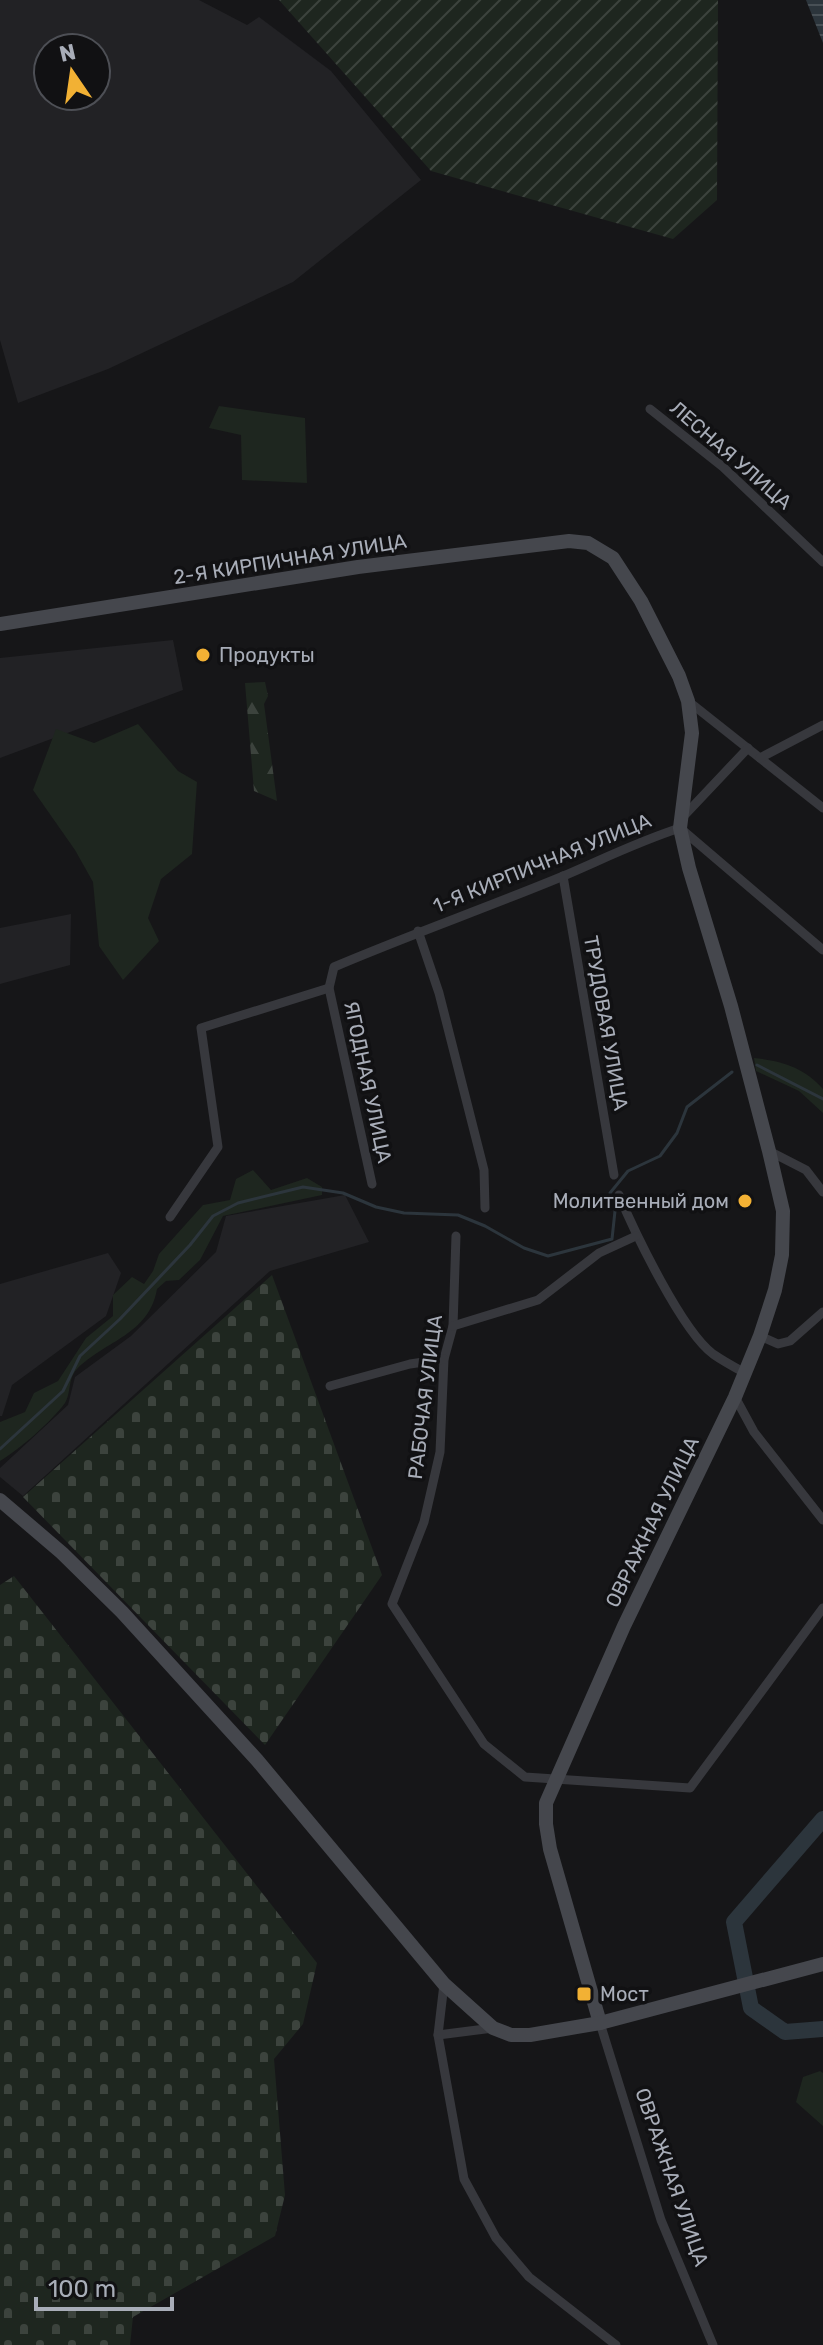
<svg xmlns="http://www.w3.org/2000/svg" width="823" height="2345" viewBox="0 0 823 2345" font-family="Rubik,sans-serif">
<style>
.built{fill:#222225;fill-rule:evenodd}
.grass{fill:#1e261f}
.forest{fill:url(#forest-firs)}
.cemetery{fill:url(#cemetery-stones)}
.garden{fill:url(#garden-furrows)}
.water{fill:url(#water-rules)}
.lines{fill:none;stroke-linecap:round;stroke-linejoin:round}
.stream{stroke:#2c353c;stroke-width:3}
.river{stroke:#2c353c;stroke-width:16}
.street{stroke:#37383d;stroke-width:9}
.secondary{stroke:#45474d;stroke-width:14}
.poi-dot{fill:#f2b134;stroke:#111113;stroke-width:3}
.labels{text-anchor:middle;stroke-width:7;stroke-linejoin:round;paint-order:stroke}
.street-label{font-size:20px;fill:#a8adb8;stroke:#111113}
.poi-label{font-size:20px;fill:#a8adb8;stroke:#111113;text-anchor:start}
</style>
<defs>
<pattern id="forest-firs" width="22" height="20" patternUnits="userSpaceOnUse" patternTransform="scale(2)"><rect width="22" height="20" fill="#1e261f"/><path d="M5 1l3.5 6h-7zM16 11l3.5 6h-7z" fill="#3c433d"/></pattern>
<pattern id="cemetery-stones" width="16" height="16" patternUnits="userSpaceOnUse" patternTransform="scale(2)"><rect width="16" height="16" fill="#1e261f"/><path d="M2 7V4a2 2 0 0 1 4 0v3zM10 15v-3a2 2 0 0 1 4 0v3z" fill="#3c433d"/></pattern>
<pattern id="garden-furrows" width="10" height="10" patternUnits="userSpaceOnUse" patternTransform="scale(2)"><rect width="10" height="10" fill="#1e261f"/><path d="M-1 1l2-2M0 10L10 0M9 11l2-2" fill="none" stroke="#3c433d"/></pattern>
<pattern id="water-rules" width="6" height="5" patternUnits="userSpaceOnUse" patternTransform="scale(2)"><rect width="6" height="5" fill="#2c353c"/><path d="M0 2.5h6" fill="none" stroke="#485056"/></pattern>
</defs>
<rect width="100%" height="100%" fill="#161618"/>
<g class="built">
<path d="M0,0h199l48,25 12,-8 72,54 90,109 -128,102 -185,87 -90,34 -18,-63zM48,48h48v48h-48z"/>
<polygon points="173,640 183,690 0,758 0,658"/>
<polygon points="71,914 70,965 0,984 0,928"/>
<polygon points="345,1195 369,1242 270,1271 23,1496 0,1477 0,1468 68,1405 75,1377 131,1336 216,1252 226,1216"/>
<polygon points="108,1253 121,1273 106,1316 12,1385 2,1416 0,1416 0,1284"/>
</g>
<g class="grass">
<polygon points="219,406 305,418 307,483 242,480 241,435 209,428"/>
<polygon points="138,724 178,771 197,782 192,854 161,879 148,918 159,941 123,980 99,946 93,882 75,850 33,790 56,729 94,743"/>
<path d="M754,1058c27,3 50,9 69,31v24l-24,-22 -43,-20z"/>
<path d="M253,1170l18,20 36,-12 15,9v8l-99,21 -23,44 -21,20 -13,1 -9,8c-8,46 -51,51 -80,80 -9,9 -6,25 -12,34 -13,18 -46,47 -65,58v-39l25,-10 9,-19 24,-12 28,-43 27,-22v-21l19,-18 12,7 9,-13 6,-17 44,-49 27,-5 6,-21z"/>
<polygon points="820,2071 823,2073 823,2126 796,2102 803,2077"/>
</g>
<polygon class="forest" points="265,682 268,696 264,704 277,801 254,791 245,683"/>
<g class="cemetery">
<polygon points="272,1275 382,1575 265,1745 23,1497"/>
<polygon points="14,1576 317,1963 303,2024 274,2059 285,2195 275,2236 133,2317 130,2345 0,2345 0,1585"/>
</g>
<polygon class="garden" points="279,0 718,0 717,200 673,239 431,171"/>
<polygon class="water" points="806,0 823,0 823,43"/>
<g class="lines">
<g class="stream">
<polyline points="757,1065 823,1099"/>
<polyline points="0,1449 63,1391 80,1356 120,1319 190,1245 213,1216 238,1203 303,1187 343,1193 376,1207 404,1213 458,1215 485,1226 524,1248 548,1256 612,1239 615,1211 610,1193 628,1171 660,1156 677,1133 687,1107 732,1072"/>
</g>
<polyline class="river" points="823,1819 734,1922 751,2008 785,2032 823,2029"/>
<g class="street">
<polyline points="650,409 723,467 823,562"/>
<polyline points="688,701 823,808"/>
<polyline points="760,758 823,725"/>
<polyline points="681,819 748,748"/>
<polyline points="563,876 614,1175"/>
<polyline points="418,931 439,993 484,1170 485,1208"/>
<polyline points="769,1151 806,1170 823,1192"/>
<path d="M372,1184l-43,-196 5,-21c75,-32 152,-59 227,-90 40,-17 78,-36 119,-49l143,122"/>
<path d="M619,1195c16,38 63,136 94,159 10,7 21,13 32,19"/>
<polyline points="170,1217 218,1147 201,1028 329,988"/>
<polyline points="456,1236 453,1326 444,1359 440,1452 424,1522 392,1604 484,1744 525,1777 690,1788 823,1608"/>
<polyline points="453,1326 538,1300 599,1253 636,1236"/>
<polyline points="760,1336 778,1344 790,1341 823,1312"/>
<polyline points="330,1386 410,1364 444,1359"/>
<polyline points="735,1397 754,1432 823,1520"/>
<polyline points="444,1984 438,2035 464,2179 496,2238 529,2277 616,2345"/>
<polyline points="600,2023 661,2220 713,2345"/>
<polyline points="438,2035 493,2028"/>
</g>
<g class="secondary">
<polyline points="0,624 358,567 569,541 588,543 613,558 641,601 679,676 688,701 692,733 680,828 689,868 731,1006 769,1151 783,1211 782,1255 775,1290 760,1336 735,1397 624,1626 546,1803 546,1824 550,1849 600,2023"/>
<polyline points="0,1500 62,1553 122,1612 257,1760 444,1984 493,2028 511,2035 530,2035 600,2023 823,1964"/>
</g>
</g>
<g class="poi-dot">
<circle cx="203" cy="655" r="8"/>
<circle cx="745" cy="1201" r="8"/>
<rect x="576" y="1986" width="16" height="16" rx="4"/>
</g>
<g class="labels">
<g class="street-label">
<text transform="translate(731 455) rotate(41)" y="7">ЛЕСНАЯ УЛИЦА</text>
<text transform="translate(290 559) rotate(-9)" y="7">2-Я КИРПИЧНАЯ УЛИЦА</text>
<text transform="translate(542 863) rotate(-22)" y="7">1-Я КИРПИЧНАЯ УЛИЦА</text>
<text transform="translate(606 1023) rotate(80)" y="7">ТРУДОВАЯ УЛИЦА</text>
<text transform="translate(368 1082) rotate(78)" y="7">ЯГОДНАЯ УЛИЦА</text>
<text transform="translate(425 1397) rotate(-83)" y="7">РАБОЧАЯ УЛИЦА</text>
<text transform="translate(652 1522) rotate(-64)" y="7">ОВРАЖНАЯ УЛИЦА</text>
<text transform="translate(672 2177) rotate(71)" y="7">ОВРАЖНАЯ УЛИЦА</text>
</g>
<g class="poi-label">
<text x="219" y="662">Продукты</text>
<text x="729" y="1208" text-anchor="end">Молитвенный дом</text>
<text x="600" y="2001">Мост</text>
</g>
</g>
<g transform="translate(72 72) rotate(347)"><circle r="38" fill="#111113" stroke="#4d4f55" stroke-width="2"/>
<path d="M0-6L14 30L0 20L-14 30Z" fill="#f2b134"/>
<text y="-12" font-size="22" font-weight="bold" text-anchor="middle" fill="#a8adb8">N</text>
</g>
<path d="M36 2297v12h136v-12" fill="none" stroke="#a8adb8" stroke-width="4"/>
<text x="48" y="2297" font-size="24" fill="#a8adb8" stroke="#111113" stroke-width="6" paint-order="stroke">100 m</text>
</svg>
